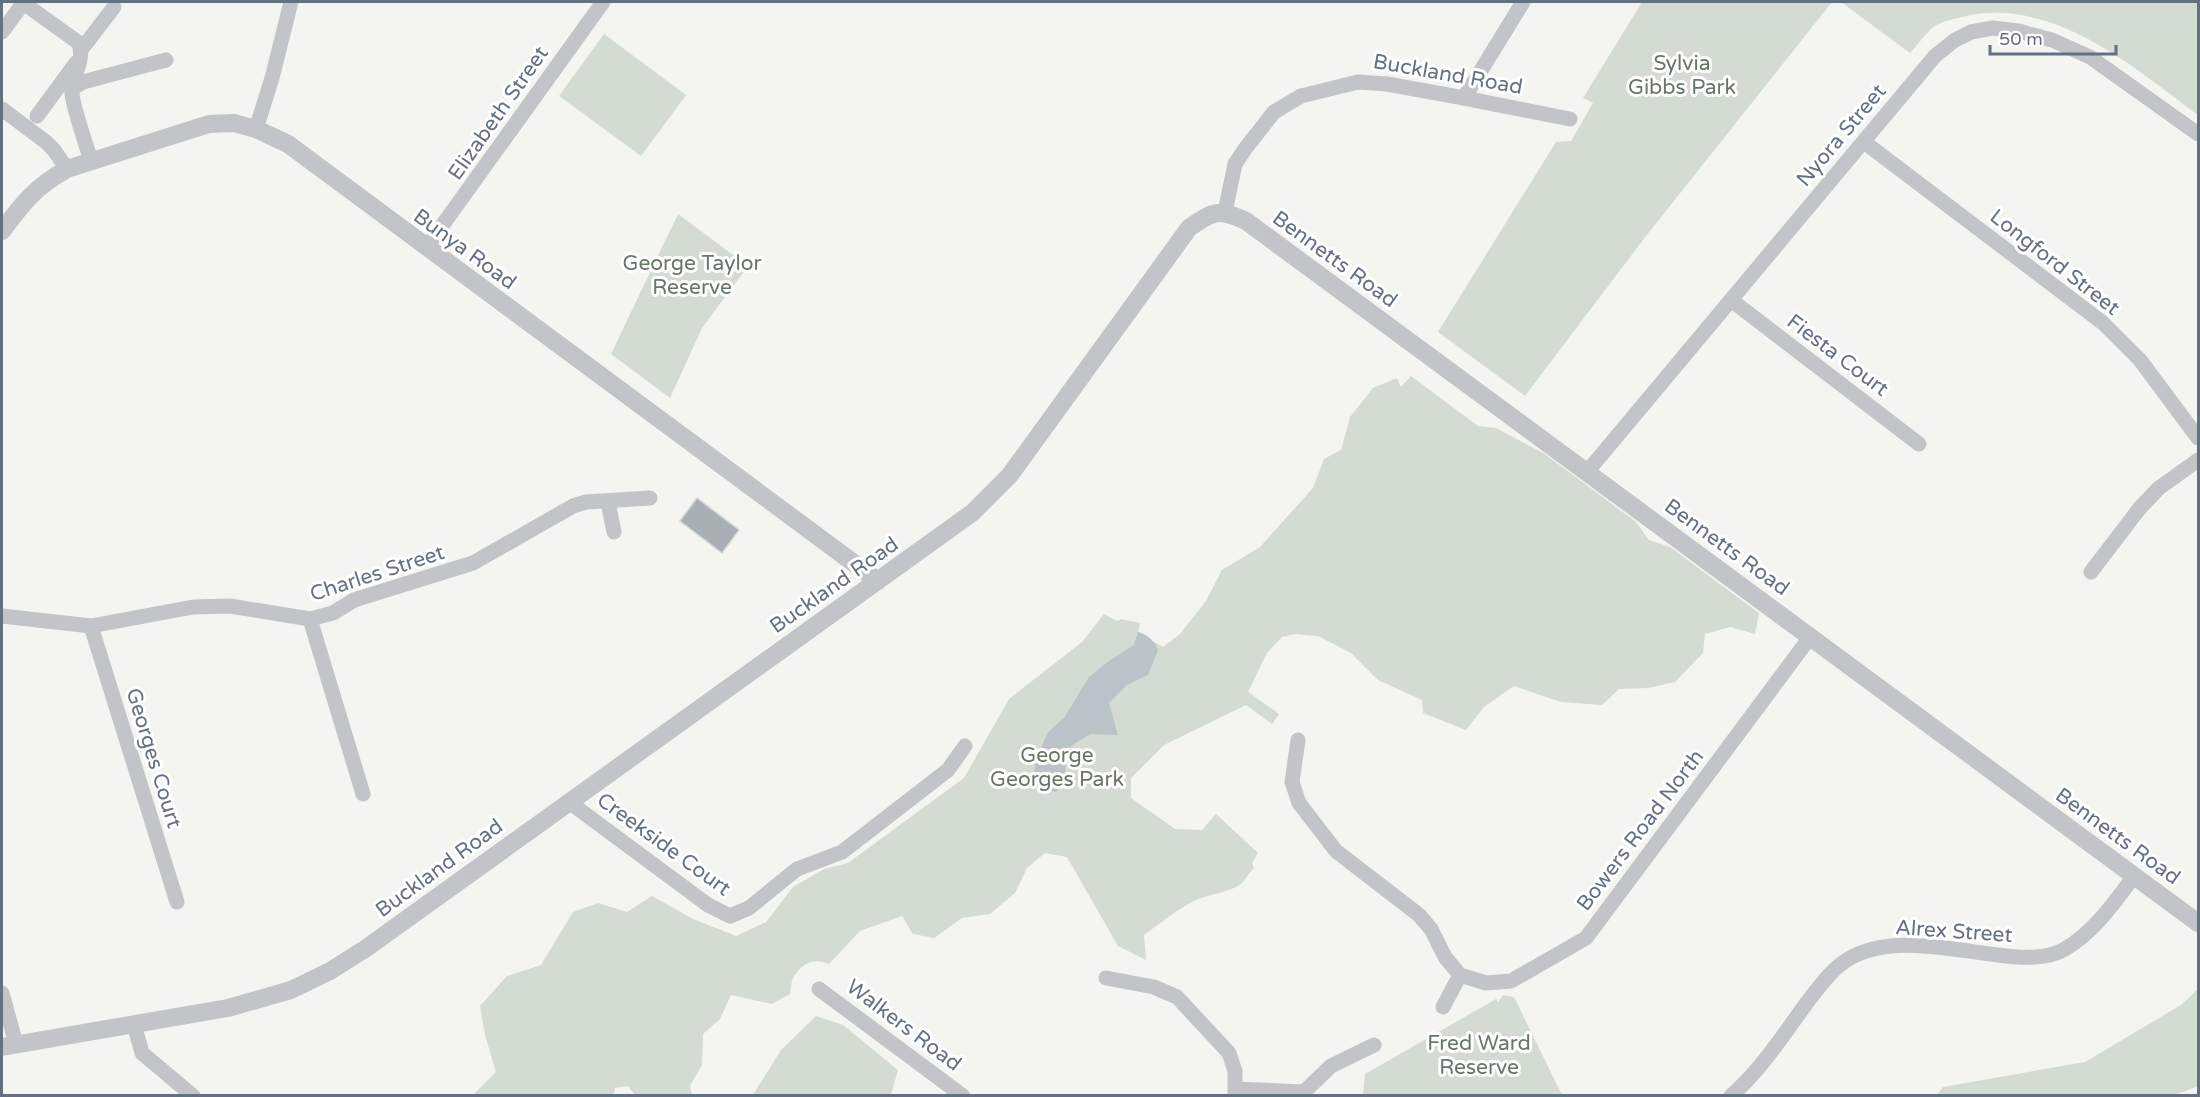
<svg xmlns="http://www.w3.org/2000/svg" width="2200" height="1097" viewBox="0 0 2200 1097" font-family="'Varela Round',sans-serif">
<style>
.green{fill:#d4dbd2}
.water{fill:#b9c3c8}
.building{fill:#a8afb5;stroke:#d5d6d3;stroke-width:1.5}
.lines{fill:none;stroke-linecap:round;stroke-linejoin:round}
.minor{stroke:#c2c4c8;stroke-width:15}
.tertiary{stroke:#c2c4c8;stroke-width:18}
.labels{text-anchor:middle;stroke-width:6;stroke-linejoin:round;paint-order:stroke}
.park-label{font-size:21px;fill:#657863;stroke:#fff}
.street-label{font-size:21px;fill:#647181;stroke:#fff}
</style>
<rect width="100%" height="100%" fill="#f4f4f1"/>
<g class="green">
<polygon points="1642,2 1832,2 1646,236 1525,396 1438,332 1556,142 1571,141 1593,103 1583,98"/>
<path d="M1841,2h357v113c-65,-48 -140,-115 -228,-100 -11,3 -26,5 -35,11 -9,6 -17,19 -25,27z"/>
<polygon points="604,34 686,95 641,156 559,96"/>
<polygon points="678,214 748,266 702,328 670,398 611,354"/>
<path d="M1411,376l67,50 18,2 49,26 91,68 13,18 21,7 89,66 -4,21 -25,-7 -25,7 -2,19 -28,29 -27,6 -29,1 -17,16 -41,-3 -47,-16 -30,21 -18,23 -43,-17 -1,-13 -44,-20 -27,-27 -33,-17 -23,-2 -13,3 -15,16 -19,39 31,22 -7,10 -26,-19 -82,40 -33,33v20l44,31 27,1 14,-16 42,39 -6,10 2,5c-5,5 -8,10 -12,15 -11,10 -37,11 -52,20 -16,9 -31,21 -46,32l2,25 -28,-14 -51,-89 -22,-4 -18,15 -12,25 -25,21 -28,4 -28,20 -21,-4 -11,-18 -42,15 -31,33c-13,-6 -26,-2 -34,11 -4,4 -4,13 -5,19l-18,10 -41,-9 -11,24 -17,15 -1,31 -12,21 2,9h-57l-7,-9 -13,2 -1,7 -142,1 24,-24 -11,-37 -5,-29 27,-30 34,-11 32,-53 25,-9 29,9 25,-16 41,23 43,17 30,-14 27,-35 31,-18 24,-6 116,-85 45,-79 73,-57 22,-28 13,7 4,-2 19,4 -2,10 25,14 17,-13 26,-33 16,-31 38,-23 53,-59 11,-29 17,-9 9,-33 23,-29 24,-10 4,9z"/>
<polygon points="2198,989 2198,1086 2172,1096 1937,1095 1943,1087 2085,1062 2181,1005"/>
<polygon points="1503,995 1514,997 1562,1095 1363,1095 1365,1074 1496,999 1498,1002"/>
<polygon points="816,1016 843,1025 898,1070 891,1095 753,1095 781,1050"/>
</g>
<path class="water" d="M1138,632c11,3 15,8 20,18l-10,25 -21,10 -18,18 9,32 -28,-1 -22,14 -4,33 -8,11 -22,-8 1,-22 13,-30 16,-14 25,-41 20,-16 25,-16z"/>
<polygon class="building" points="697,498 739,530 722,553 680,521"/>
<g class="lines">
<g class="minor">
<path d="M22,2l57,41c6,19 -7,32 -7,50 1,15 14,51 19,68"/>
<polyline points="2,32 24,2"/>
<polyline points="81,50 114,7"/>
<polyline points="73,88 83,82 166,60"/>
<polyline points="1464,98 1523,2"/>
<polyline points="2,109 46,142 54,150 67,169"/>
<polyline points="37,116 76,63"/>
<polyline points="256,129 272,78 291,2"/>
<polyline points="1864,142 2103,323 2140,360 2198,438"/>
<polyline points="1225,212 1235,164 1245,149 1274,112 1301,96 1358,82 1387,84 1464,98 1570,119"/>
<polyline points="426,248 603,2"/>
<polyline points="1731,300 1919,444"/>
<polyline points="1587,472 1935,56 1955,40 1971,32 1993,28 2018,31 2052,40 2090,57 2198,134"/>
<polyline points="608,502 614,532"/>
<polyline points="2091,572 2139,509 2159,488 2198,460"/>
<polyline points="2,616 91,626 193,607 230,606 310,619 333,613 354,600 473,563 573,506 586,502 650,498"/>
<polyline points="310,619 363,794"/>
<polyline points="91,626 177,902"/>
<polyline points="1298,740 1292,782 1299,803 1336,851 1419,915 1431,929 1445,957 1460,975 1486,983 1511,981 1586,938 1811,636"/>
<polyline points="569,802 708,905 730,916 749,908 797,869 842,852 948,770 965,746"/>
<polyline points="1106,978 1154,987 1177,997 1229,1053 1235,1071 1235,1096"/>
<polyline points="819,989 963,1096"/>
<polyline points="2,993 16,1044"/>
<polyline points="1443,1007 1460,975"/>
<polyline points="134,1024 142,1053 193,1096"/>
<polyline points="1236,1089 1304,1092 1331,1066 1374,1045"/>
<path d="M1731,1096c30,-26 52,-61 75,-92 13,-17 25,-35 44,-46 41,-24 103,-8 148,-3 22,3 48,5 67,-6 29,-17 50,-47 69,-73"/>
</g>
<g class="tertiary">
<path d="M2,231c21,-28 33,-44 65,-62l142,-45 25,-1 22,6 32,15 590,437"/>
<path d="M2,1047l226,-39 63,-18 39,-19 35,-22 607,-436 38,-38 179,-247c25,-18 30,-19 57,-7l952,702"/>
</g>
</g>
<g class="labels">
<g class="park-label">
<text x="1682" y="70">Sylvia<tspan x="1682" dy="24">Gibbs Park</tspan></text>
<text x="692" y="270">George Taylor<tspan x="692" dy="24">Reserve</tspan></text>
<text x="1057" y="762">George<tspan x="1057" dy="24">Georges Park</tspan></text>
<text x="1479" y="1050">Fred Ward<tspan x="1479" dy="24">Reserve</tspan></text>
</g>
<g class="street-label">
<text transform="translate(1448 74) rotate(10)" y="7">Buckland Road</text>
<text transform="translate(498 113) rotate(-55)" y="7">Elizabeth Street</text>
<text transform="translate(1841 135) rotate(-50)" y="7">Nyora Street</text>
<text transform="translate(465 249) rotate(36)" y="7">Bunya Road</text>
<text transform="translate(1335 259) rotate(36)" y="7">Bennetts Road</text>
<text transform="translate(2055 262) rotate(38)" y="7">Longford Street</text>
<text transform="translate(1838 355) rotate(37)" y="7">Fiesta Court</text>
<text transform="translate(1727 547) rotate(36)" y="7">Bennetts Road</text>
<text transform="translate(377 573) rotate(-18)" y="7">Charles Street</text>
<text transform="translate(834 585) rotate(-35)" y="7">Buckland Road</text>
<text transform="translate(154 758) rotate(73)" y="7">Georges Court</text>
<text transform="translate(1640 830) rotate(-53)" y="7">Bowers Road North</text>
<text transform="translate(2118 836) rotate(36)" y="7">Bennetts Road</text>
<text transform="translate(664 844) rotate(36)" y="7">Creekside Court</text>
<text transform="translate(439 868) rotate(-36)" y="7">Buckland Road</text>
<text transform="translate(1954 931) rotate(4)" y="7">Alrex Street</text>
<text transform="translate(904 1025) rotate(37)" y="7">Walkers Road</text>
</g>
</g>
<rect width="2200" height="1097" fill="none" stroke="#647181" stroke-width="6"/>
<path d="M1990 45v9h126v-9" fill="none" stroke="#647181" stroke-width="3"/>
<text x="1999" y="45" font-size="18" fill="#647181" stroke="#ffffff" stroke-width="4.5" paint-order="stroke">50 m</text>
</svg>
